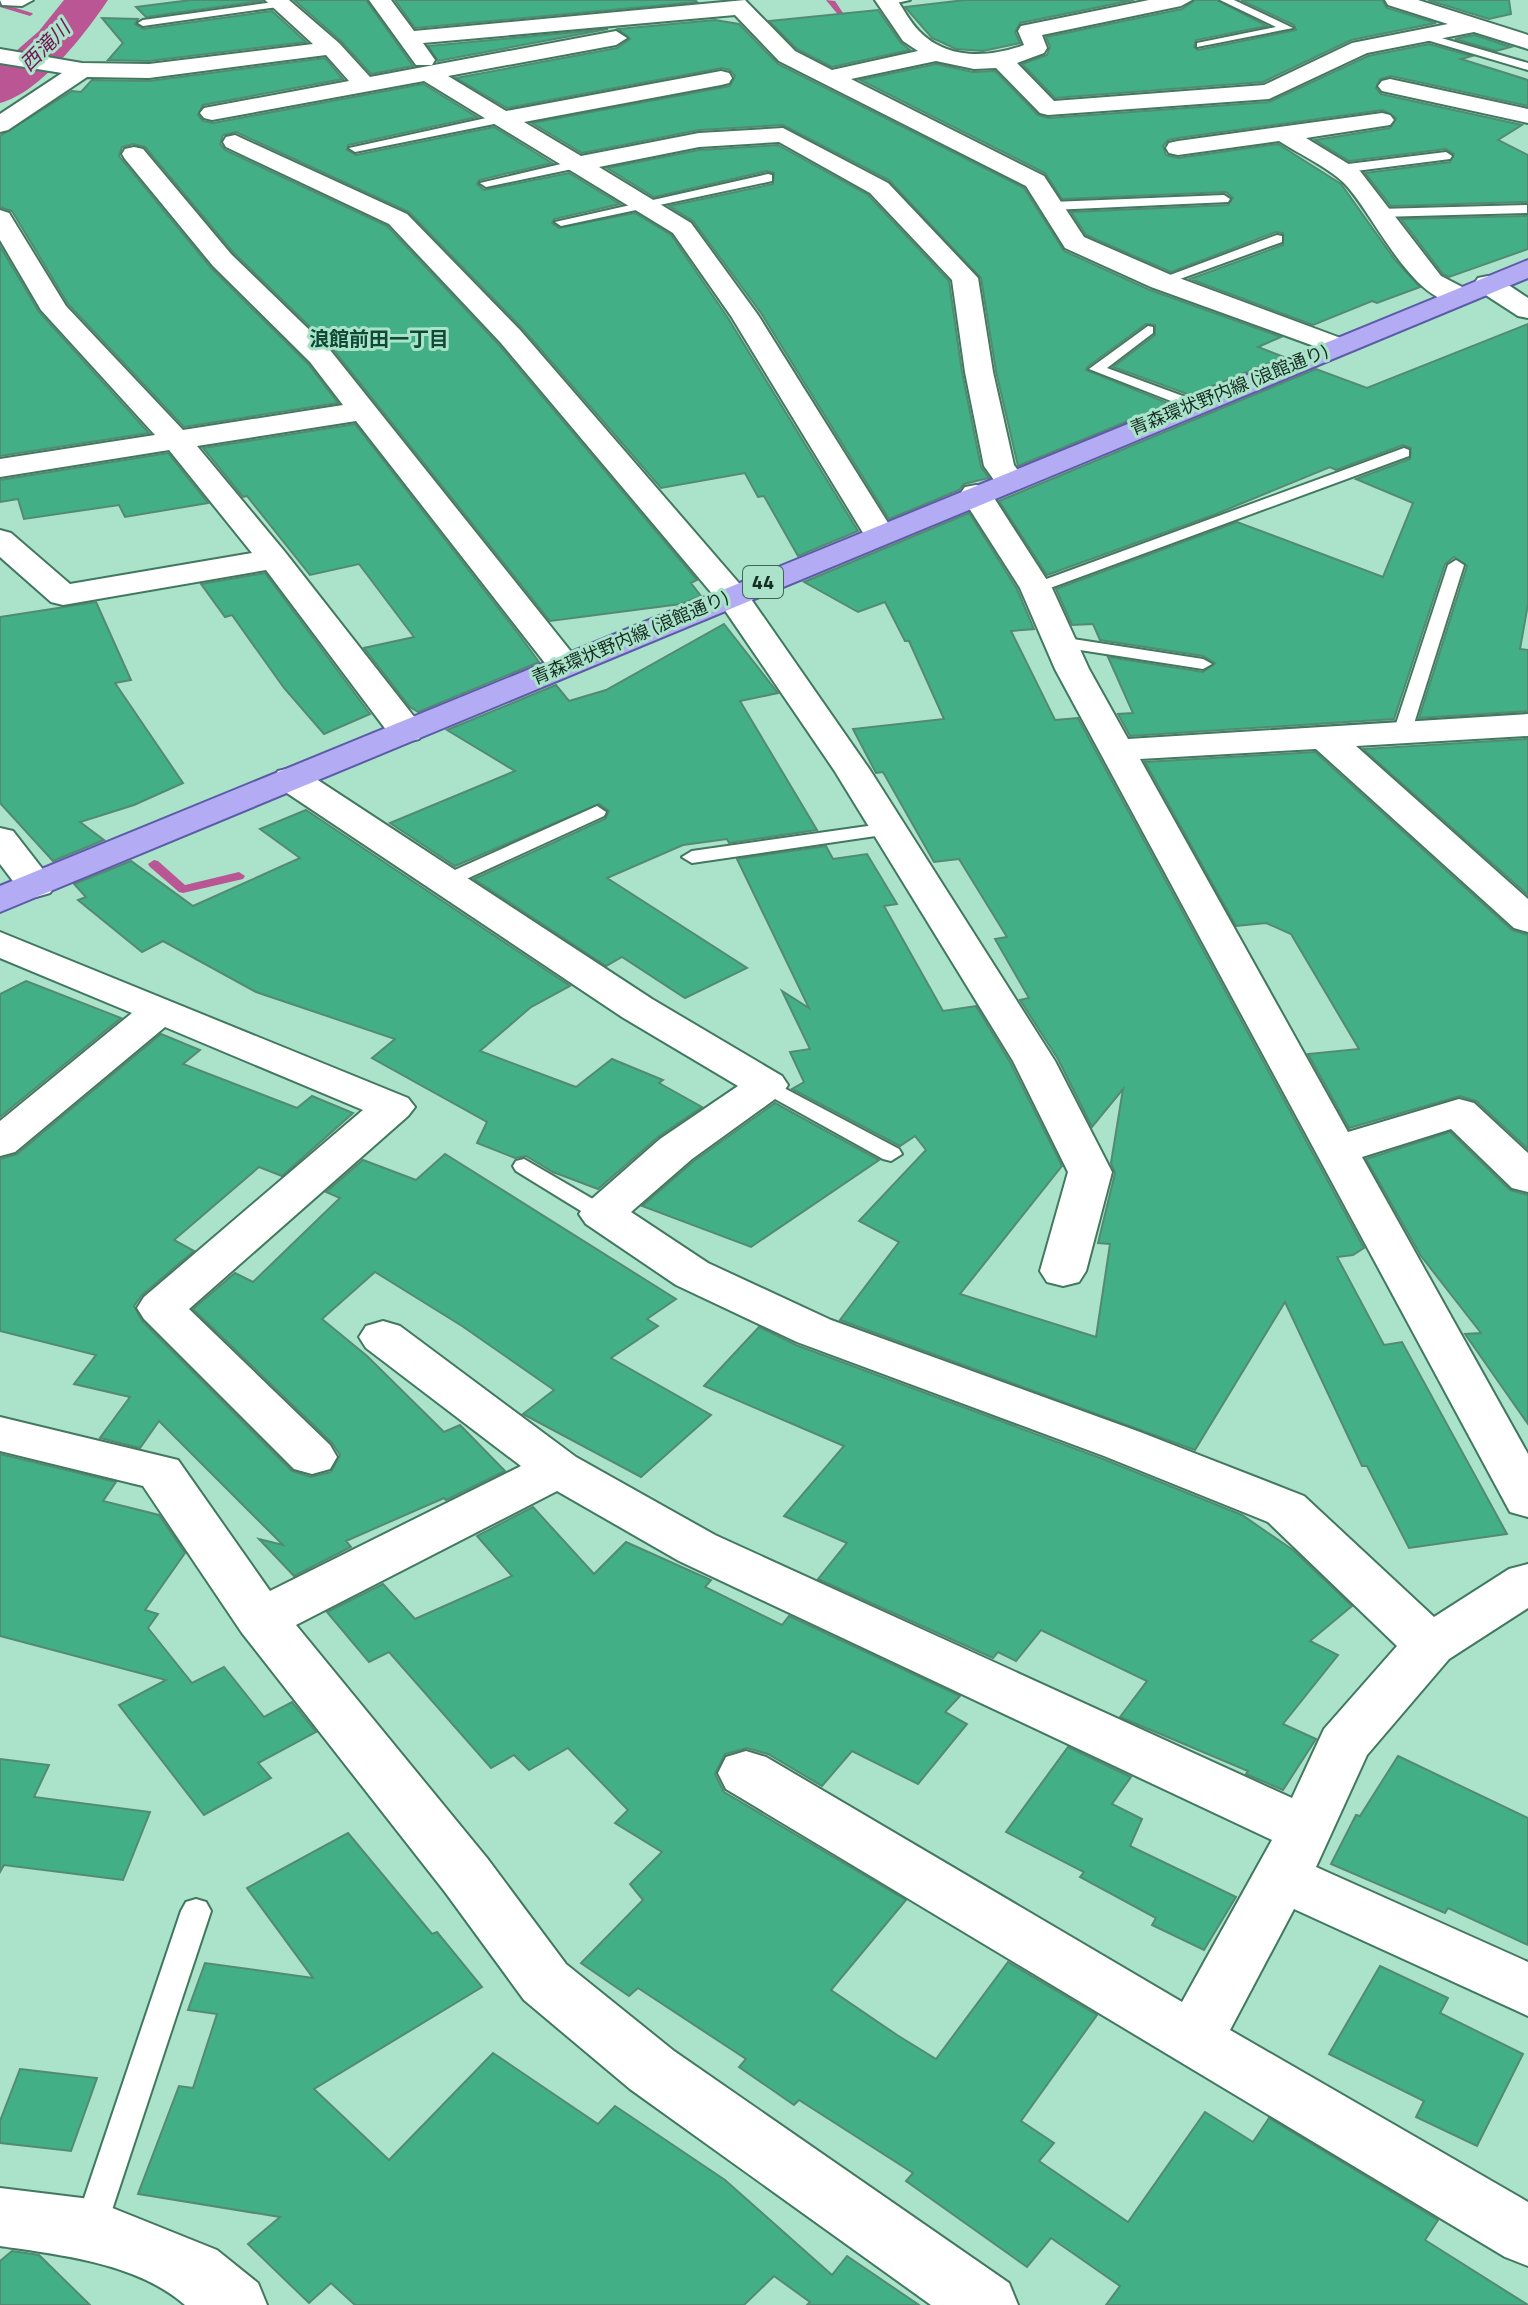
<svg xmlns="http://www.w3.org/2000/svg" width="1528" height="2305" viewBox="0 0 1528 2305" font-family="'Titillium Web','Noto Sans JP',sans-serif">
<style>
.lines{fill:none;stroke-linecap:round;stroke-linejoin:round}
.stream{fill:#ba5693;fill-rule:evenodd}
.river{fill:#ba5693;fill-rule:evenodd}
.building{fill:#43af86;stroke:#538a72;stroke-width:2}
.lane-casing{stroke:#417860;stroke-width:4}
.street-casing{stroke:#417860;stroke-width:4}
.primary-casing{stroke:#5b5ba6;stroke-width:4}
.lane{fill:#fff;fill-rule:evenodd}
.street{fill:#fff;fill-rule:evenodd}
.primary{fill:#b3acf4;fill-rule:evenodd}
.labels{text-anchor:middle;stroke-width:6;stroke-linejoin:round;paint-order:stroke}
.far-street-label{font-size:18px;fill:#162d23;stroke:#aae3c9}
.far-water-label{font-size:20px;font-style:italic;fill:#711453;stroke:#aae3c9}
.far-neighbourhood-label{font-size:20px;font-weight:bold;fill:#0e4a35;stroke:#aae3c9}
.shield{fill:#aae3c9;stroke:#426455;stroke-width:2}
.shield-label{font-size:20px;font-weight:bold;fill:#162d23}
</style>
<rect width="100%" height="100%" fill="#aae3c9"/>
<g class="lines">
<g class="stream">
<polygon points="826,0 835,1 853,28 849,28"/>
<polygon points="0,3 32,13 33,14 30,16 0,7"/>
<polygon points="57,12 79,14 76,16 55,15"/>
<polygon points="934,60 959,68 959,82 952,80 952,71 934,64"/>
<polygon points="154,860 158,861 185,885 239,872 245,876 243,879 183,893 179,892 150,867 148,864"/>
</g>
<path class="river" d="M64,0h44c-23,34 -68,93 -108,103v-38l39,-34z"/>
</g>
<g class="building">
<polygon points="191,0 262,0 262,1 146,17 136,7"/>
<polygon points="294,0 366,0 413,66 371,74 341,41"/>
<polygon points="395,0 695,0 697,2 415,28"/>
<polygon points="965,0 1134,0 1020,23 1015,32 1020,43 983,51 956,49 932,38 905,7"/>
<polygon points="1195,0 1217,0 1267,26 1196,40 1194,47 1198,50 1296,30 1294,25 1241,0 1382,0 1387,8 1436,23 1351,40 1263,82 1055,98 1022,64 1047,55 1050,47 1046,37 1182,9"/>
<polygon points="1428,0 1509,0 1511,14 1489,19"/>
<polygon points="878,10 901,43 910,50 832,67 797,49 769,21"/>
<polygon points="272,11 306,42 149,61 108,60 123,43 102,18 138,19 135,24 143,29"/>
<polygon points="715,20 739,24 778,64 1024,188 1064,251 1150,290 1281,337 1258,347 1284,357 1190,395 1113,367 1155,335 1155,325 1146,324 1087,367 1086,370 1170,404 1018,466 996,371 981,278 889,180 783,125 699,130 582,153 532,123 730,86 735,76 730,70 722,68 507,108 456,78 617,48 630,39 618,29"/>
<polygon points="608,29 438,61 428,46"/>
<polygon points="1474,35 1511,47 1496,51 1455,39"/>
<polygon points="1429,44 1472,56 1461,59 1528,80 1528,106 1391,76 1380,79 1376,88 1381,94 1522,125 1498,140 1528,155 1528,202 1391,206 1365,173 1450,162 1454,154 1446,149 1349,161 1315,140 1390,128 1396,118 1383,110 1178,138 1168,140 1163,146 1166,155 1178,158 1278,144 1341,184 1395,260 1420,287 1377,303 1372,301 1313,325 1190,279 1283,245 1283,233 1276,232 1171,272 1086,235 1071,212 1228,205 1233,198 1226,192 1062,199 1045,173 860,80 936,64 973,72 995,71 1038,115 1048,118 1269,102 1368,56"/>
<polygon points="325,58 343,79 203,105 198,115 203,121 213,123 423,84 477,117 348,145 347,150 356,155 494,127 552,163 479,180 477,184 484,190 569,173 620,204 554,219 552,223 559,228 635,213 671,235 728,318 858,531 798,556 764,496 758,497 745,473 661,488 522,328 409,212 236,132 223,135 220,144 225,150 387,226 498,344 697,580 691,583 701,596 681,604 550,621 332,348 233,252 145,147 133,144 122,147 119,156 123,161 211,268 308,364 338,403 184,427 68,304 12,211 0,207 0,136 72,91 81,92 92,80 149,81"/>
<polygon points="778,145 868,195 949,281 962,372 981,467 989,478 964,484 959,490 889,519 761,313 693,221 669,206 773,184 774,173 767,171 654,197 607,168 699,150"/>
<polygon points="1528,216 1528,249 1449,277 1443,274 1401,219"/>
<polygon points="0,246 39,312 149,433 0,456"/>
<polygon points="1528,324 1528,604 1520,649 1528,650 1528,711 1419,718 1467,566 1454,557 1445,564 1394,719 1130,736 1118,714 1133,713 1108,657 1203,672 1215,663 1203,656 1100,640 1093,624 1072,625 1056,589 1237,522 1383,577 1413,503 1356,479 1410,459 1411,448 1403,445 1336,470 1330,467 1216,514 1047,575 999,501 1316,369 1367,388"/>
<polygon points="355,424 520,636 539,662 418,712 410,707 364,648 414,637 359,564 310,575 247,496 243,497 203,448"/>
<polygon points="168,453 208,503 125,517 119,505 24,519 18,499 0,502 0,480"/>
<polygon points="969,513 1017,589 1034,629 1011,631 1055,720 1078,718 1364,1248 1353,1255 1337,1257 1384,1345 1402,1342 1507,1534 1409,1548 1367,1466 1362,1466 1285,1302 1195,1450 840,1320 899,1242 859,1221 926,1150 915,1136 900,1146 792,1089 804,1082 790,1052 810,1049 782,991 809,1008 737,859 826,846 833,859 867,854 897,904 884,906 943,1011 976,1006 1010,1062 1062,1166 960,1294 1096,1337 1110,1244 1098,1243 1115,1173 1111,1163 1123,1089 1092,1127 1058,1059 1020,1000 1029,998 995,939 1007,937 959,859 934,862 883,772 876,773 853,729 944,719 909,641 905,641 885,602 858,612 804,582"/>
<polygon points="265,573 370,714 324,734 284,688 232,615 225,617 201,584"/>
<polygon points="96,602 131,680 115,683 183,783 134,805 80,822 104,840 53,861 0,803 0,617"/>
<polygon points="724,624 778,693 740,701 817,830 729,843 727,839 683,845 607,878 747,968 685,998 622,957 606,966 474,879 605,819 609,811 599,804 455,866 390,823 515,771 447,730 556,685 569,701 606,690"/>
<polygon points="1528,739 1528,895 1363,749"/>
<polygon points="1315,752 1512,930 1528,935 1528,1149 1476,1101 1460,1096 1349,1128 1308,1054 1359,1049 1291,934 1266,923 1236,926 1145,762"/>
<polygon points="306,810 570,986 531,1007 480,1051 576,1087 612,1059 663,1080 659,1083 702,1107 658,1137 598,1189 553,1172 526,1156 515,1158 477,1143 487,1122 372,1058 395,1039 256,992 163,941 142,952 78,900 86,897 74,884 131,861 193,906 300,858 260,829"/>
<polygon points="26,981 121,1018 0,1117 0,994"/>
<polygon points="161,1034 200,1050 183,1064 297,1108 312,1096 353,1113 282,1176 259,1167 174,1240 194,1251 142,1295 134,1306 142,1321 292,1471 311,1477 331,1472 340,1455 332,1443 193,1309 235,1273 253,1282 340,1198 326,1192 363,1160 416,1180 445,1154 676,1299 647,1319 658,1326 611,1358 711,1415 641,1477 523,1414 554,1390 462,1326 375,1272 322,1319 367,1356 444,1432 460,1425 505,1471 446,1500 444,1498 346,1541 351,1547 294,1576 259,1539 283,1545 159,1421 140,1448 100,1438 130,1397 74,1384 96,1355 0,1331 0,1159 17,1154"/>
<polygon points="775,1103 879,1160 751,1247 642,1206 694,1161"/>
<polygon points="1450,1132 1510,1190 1528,1195 1528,1424 1465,1334 1481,1333 1421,1256 1366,1159"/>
<polygon points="759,1327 796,1345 1103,1459 1242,1515 1293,1550 1352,1606 1310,1641 1338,1655 1283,1724 1316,1739 1283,1790 1246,1774 1248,1771 1120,1717 1147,1681 1041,1630 1016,1661 998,1652 993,1658 818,1579 847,1543 784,1516 844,1446 704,1386"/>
<polygon points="0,1454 116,1482 103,1501 159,1515 185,1553 145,1610 158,1614 148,1628 192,1683 224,1667 264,1717 292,1702 316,1732 258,1763 271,1778 204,1815 119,1705 166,1680 0,1636"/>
<polygon points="533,1507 594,1574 626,1542 711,1580 705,1587 782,1625 789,1616 960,1696 945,1712 967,1724 918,1784 852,1751 822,1786 768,1754 747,1748 725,1754 715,1774 724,1792 906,1900 831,1990 897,2035 936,2059 1008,1962 1097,2015 1021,2121 1054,2143 1039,2161 1128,2222 1205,2112 1253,2142 1269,2118 1438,2220 1425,2240 1528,2305 1106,2305 1120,2286 1051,2238 1027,2267 906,2181 913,2173 799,2100 794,2105 739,2067 746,2059 638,1988 629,1996 581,1963 643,1900 630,1884 662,1852 615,1823 628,1810 568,1748 529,1770 514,1755 491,1768 389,1652 369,1662 327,1612 383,1584 415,1619 512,1576 477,1536"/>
<polygon points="1068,1747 1131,1777 1112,1804 1142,1819 1130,1846 1236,1897 1204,1950 1152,1925 1156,1918 1080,1877 1084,1872 1006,1832"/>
<polygon points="1398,1756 1528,1818 1528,1945 1448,1908 1445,1913 1331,1864 1356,1815 1360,1816"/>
<polygon points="0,1759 49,1765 34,1797 150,1812 123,1880 4,1865 0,1872"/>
<polygon points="348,1833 432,1934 437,1932 482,1987 314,2089 389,2160 493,2053 598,2124 615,2106 725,2180 832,2275 847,2256 919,2305 807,2305 810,2302 774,2276 744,2305 355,2305 331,2283 309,2303 248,2244 280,2217 138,2194 179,2086 193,2088 217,2014 188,2010 205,1963 313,1978 247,1888"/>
<polygon points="1380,1966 1448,1998 1440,2013 1523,2054 1477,2146 1416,2117 1424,2101 1329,2054"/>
<polygon points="20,2069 97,2078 71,2151 0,2143 0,2121"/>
<polygon points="12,2251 39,2255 90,2305 0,2305 0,2261"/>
</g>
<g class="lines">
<defs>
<g id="lane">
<polygon points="883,0 910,0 887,5 883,4"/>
<polygon points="1220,0 1234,0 1293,28 1197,47 1197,43 1276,27"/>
<polygon points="281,1 285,2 285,6 143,26 138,23 143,20"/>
<polygon points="1424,33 1528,63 1528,70 1420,38 1418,36"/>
<polygon points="500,115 504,116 504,122 355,152 349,148"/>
<polygon points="1446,152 1452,156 1450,159 1340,173 1334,169 1340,165"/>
<polygon points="578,160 584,164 582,167 486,187 480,183"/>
<polygon points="768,174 772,175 772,181 561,226 555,222"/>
<polygon points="1224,195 1230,199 1228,202 1052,210 1046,206 1052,202"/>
<polygon points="1527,205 1527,213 1379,217 1373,213 1379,209"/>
<polygon points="1277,235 1282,236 1282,242 1166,284 1154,281"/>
<polygon points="1148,326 1153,327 1153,333 1107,368 1199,402 1199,408 1189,408 1089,369"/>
<polygon points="1404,448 1409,450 1409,456 1042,591 1030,591 1028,588 1030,585"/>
<polygon points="1456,560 1464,565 1411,733 1402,738 1396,737 1393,733 1448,565"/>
<polygon points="1060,637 1203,659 1212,664 1203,669 1054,646 1051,642"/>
<polygon points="597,806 606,812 604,816 451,886 437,886 434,882 437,878"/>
<polygon points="889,823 898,829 896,833 692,863 682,857 692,851"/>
<polygon points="767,1079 899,1149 902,1154 891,1161 883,1159 759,1090 756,1085 759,1080"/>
<polygon points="524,1159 610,1209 613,1214 610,1219 594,1219 516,1171 513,1166 516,1161"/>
<polygon points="196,1899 206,1902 211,1911 106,2228 101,2238 90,2243 79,2238 74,2228 181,1911 186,1902"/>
</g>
<g id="street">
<polygon points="0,0 33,0 22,6 2,5"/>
<polygon points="265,0 289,0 339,43 370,77 616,31 627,38 616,45 448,76 506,111 721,71 729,73 732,78 729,83 721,85 524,122 581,156 699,133 783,128 888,183 978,278 993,372 1014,465 1025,480 1021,487 1010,489 999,487 984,466 965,372 952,280 870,193 779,142 699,147 599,167 691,223 758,315 895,534 890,541 879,544 868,541 731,316 673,233 424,81 212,120 204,118 200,113 204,108 349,81 326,55 149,78 87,77 8,130 0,132 0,114 62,73 0,63 0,49 82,63 149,64 313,44"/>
<path d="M369,0h22l23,31 331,-31 50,51 37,19 86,-19 -15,-10 -28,-41h22c7,10 13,22 22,31 28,29 70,27 105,14l-6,-14 3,-5 128,-26h43l-11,6 -139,29 5,13 -3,5 -27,10 37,38 210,-16 88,-42 96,-19 -60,-19 -3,-5h33l110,35v14l-54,-17 -107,21 -98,46 -221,16 -8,-2 -44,-45 -22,1 -38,-8 -85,18 193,97 40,61 87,38 175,65 4,6 -4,6 -10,2 -185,-67 -86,-39 -39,-62 -247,-125 -44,-46 -312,28 12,17 -3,5h-16z"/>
<polygon points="1390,79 1528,109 1528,123 1382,91 1378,86 1382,81"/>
<path d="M1382,113l8,2 4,5 -4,5 -84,13 54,33 81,105 27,14 4,6 -4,6c-52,13 -94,-90 -125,-120 -17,-16 -44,-28 -64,-41l-101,14 -9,-2 -3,-5 3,-5 9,-2z"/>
<polygon points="235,135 407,214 520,330 744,589 870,770 1055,1061 1112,1172 1086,1271 1079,1282 1063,1286 1047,1282 1040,1271 1068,1172 1013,1061 834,770 720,603 500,342 389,224 226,147 223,142 226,137"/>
<polygon points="134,147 143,149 231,254 330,350 576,658 581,665 576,672 564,675 552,672 356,421 197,446 285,552 419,723 424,731 419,739 406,742 393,739 266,570 63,605 51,602 0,557 0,530 11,533 70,584 252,553 169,450 0,477 0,459 155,435 41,310 0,240 0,210 9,213 66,306 183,430 343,405 310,362 213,266 125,159 122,154 125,149"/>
<polygon points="1488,276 1498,278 1528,298 1528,318 1518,316 1478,290 1474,284 1478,278"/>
<polygon points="976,485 987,487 1052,588 1089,669 1128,739 1528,714 1528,736 1356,746 1528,899 1528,932 1514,928 1316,749 1140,759 1348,1132 1459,1099 1474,1103 1528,1153 1528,1192 1512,1188 1451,1129 1362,1157 1528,1454 1528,1517 1510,1512 1503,1499 1055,669 1020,588 960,494 965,487"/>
<polygon points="291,768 304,771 652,999 782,1076 788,1085 782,1094 692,1159 631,1212 708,1263 831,1320 1140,1432 1304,1496 1434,1617 1509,1569 1528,1564 1528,1608 1449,1659 1367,1755 1316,1867 1528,1962 1528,2016 1294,1909 1230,2030 1528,2202 1528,2266 1505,2257 726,1789 718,1773 726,1757 746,1751 766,1757 1182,2002 1272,1840 679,1561 557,1491 296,1625 487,1858 566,1964 674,2051 1009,2283 1018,2305 931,2305 630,2089 524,2000 445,1892 242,1633 143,1486 0,1451 0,1417 178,1460 270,1591 521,1466 366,1348 359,1337 366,1326 383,1321 400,1326 576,1457 715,1535 1292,1798 1324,1729 1397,1646 1268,1522 1104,1456 797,1342 676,1285 586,1224 579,1214 586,1204 660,1139 738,1086 622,1017 278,787 273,779 278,771"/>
<polygon points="0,828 13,831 55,885 50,893 36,897 22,893 0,864"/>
<polygon points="0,932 408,1098 415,1107 408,1116 189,1309 330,1445 337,1457 330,1469 312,1474 294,1469 144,1319 137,1308 144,1297 363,1110 165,1027 15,1152 0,1156 0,1121 132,1013 0,958"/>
<path d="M0,2188l90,11 127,51 41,33 9,22h-82c-48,-42 -124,-50 -185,-59z"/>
</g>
<polygon id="primary" points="1528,260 1528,278 0,912 0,886"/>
</defs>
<use href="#lane" class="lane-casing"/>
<use href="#street" class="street-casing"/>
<use href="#primary" class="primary-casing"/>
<use href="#lane" class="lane"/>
<use href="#street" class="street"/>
<use href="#primary" class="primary"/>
</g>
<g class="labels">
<g class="far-street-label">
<text transform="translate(1229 390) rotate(-22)" y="6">青森環状野内線 (浪館通り)</text>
<text transform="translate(630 638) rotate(-23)" y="6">青森環状野内線 (浪館通り)</text>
</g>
<g class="far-water-label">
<text transform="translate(45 46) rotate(-45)" y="7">西滝川</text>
</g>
<g class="far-neighbourhood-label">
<text x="379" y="346">浪館前田一丁目</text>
</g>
<rect class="shield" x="743" y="566" width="40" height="32" rx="6"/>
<g class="shield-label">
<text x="763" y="589">44</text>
</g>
</g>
</svg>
